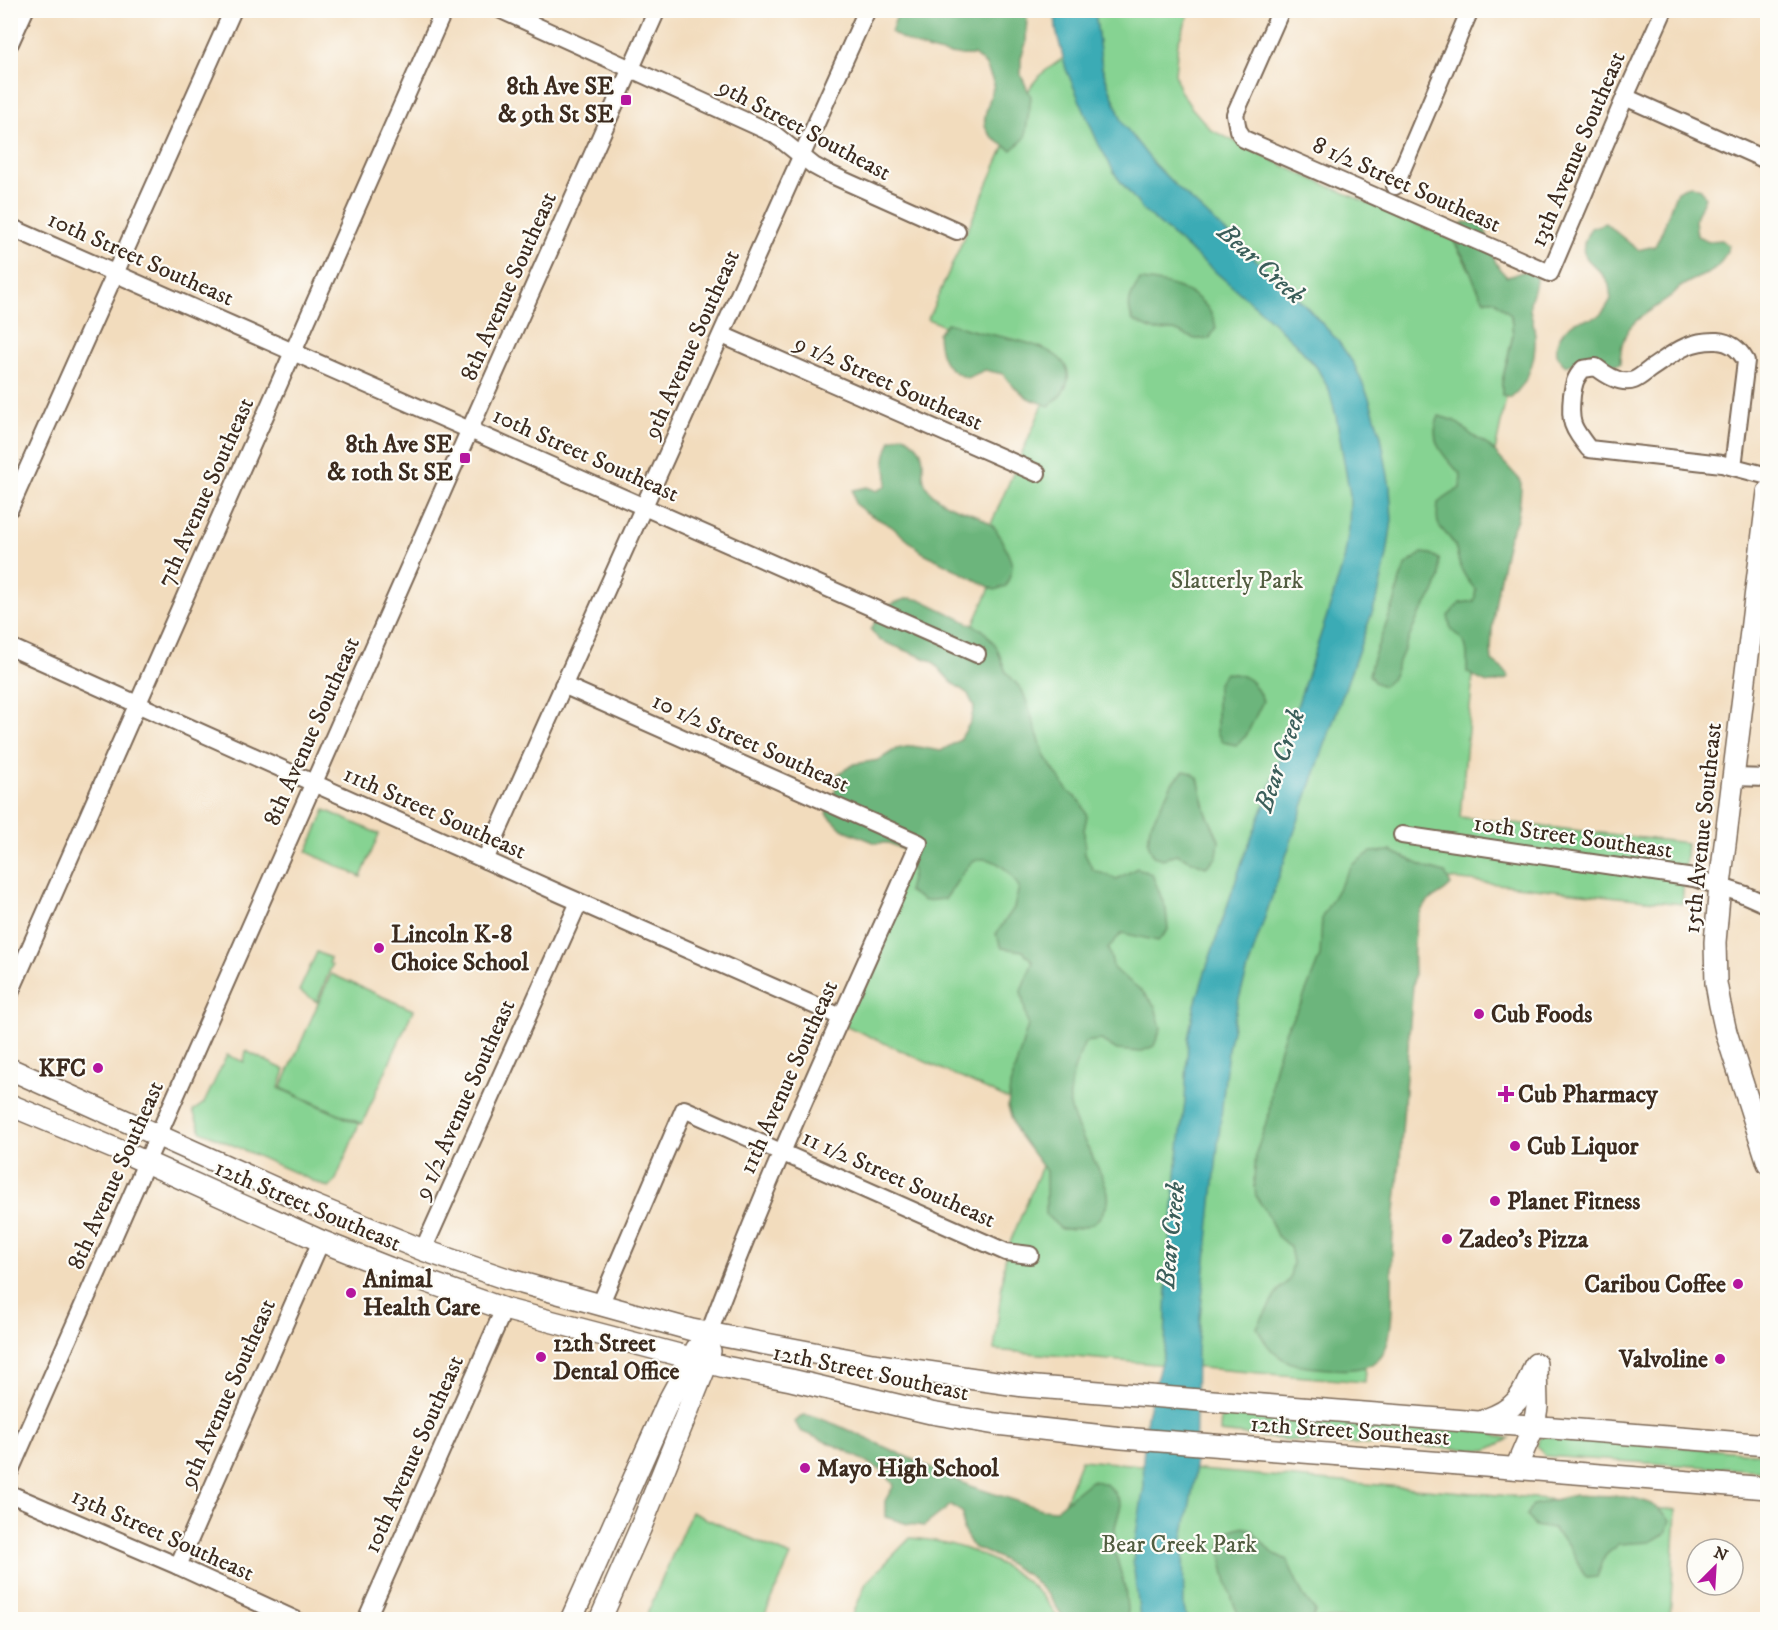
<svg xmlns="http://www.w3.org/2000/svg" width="1778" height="1630" viewBox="0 0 1778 1630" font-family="'IM FELL DW Pica',serif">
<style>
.green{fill:#86d392;stroke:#607e58;stroke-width:1.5}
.forest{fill:#6cb57c;stroke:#54704d;stroke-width:1.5}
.water{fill:#3aabb5;stroke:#3a6a6a;stroke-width:1.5}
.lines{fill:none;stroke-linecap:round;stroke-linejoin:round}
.minor-casing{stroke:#7b6856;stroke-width:20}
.major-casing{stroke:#7b6856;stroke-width:24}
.minor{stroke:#fff;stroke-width:16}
.major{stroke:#fff;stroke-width:21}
.poi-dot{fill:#b5179e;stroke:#fdfcf7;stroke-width:2}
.labels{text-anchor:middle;stroke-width:4.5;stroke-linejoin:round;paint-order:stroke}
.poi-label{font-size:24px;font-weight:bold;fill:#3b2a1e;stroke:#fdfcf7;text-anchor:start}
.street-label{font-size:24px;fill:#3b2a1e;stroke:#fdfcf7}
.park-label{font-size:24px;fill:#525d41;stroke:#fdfcf7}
.water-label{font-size:26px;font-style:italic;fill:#3b5e5a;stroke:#fdfcf7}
</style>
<rect width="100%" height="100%" fill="#fdfcf7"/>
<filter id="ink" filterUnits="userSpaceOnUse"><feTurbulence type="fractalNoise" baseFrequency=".0167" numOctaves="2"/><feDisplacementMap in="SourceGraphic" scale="12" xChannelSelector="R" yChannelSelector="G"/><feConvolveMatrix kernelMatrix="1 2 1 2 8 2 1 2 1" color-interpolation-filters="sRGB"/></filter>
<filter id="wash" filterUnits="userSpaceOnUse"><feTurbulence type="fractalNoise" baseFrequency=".008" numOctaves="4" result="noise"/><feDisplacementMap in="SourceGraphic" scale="24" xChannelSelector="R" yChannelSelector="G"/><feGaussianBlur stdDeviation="1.35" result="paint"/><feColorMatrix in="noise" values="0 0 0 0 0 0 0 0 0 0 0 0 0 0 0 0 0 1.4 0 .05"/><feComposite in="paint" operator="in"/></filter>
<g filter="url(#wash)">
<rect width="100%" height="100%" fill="#f2dcbd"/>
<g class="green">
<polygon points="1095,11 1190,11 1178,43 1175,74 1179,89 1191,107 1211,130 1299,173 1453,240 1469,269 1494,300 1511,315 1513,335 1502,382 1502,395 1506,398 1495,452 1473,436 1490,490 1460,817 1687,843 1682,904 1406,874 1364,1382 994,1350 1006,1252 1060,1123 838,1022 1001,665 963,648 993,581 971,570 1055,377 928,319 1031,86 1040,75 1063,58 1119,113 1102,68"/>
<polygon points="325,810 379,834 361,877 307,852"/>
<polygon points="317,952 330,958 329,963 332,965 317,1002 299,991"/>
<polygon points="331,974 413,1010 362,1124 281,1088"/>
<polygon points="246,1051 285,1070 279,1088 359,1124 335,1182 329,1188 201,1131 193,1111 204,1103 227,1055 244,1062"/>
<polygon points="1233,1412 1489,1432 1509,1439 1487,1450 1306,1442 1220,1432 1221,1415"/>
<polygon points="1543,1436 1767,1454 1767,1471 1545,1456 1537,1446 1539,1439"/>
<polygon points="1081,1460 1676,1510 1670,1619 1113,1619 1055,1526"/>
<polygon points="691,1512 791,1556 763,1619 645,1619"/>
<path d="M910,1538c53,3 123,32 148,81h-207l15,-36z"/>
</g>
<g class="forest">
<path d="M902,11h125l-1,32 -5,15v17l10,22 -6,41 -13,12c-40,-21 -27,-30 -18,-66l-8,-19 -12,-10c-28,2 -60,-7 -83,-23l5,-14z"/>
<path d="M1690,185l11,4 4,8 -10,23 2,16 12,5 13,-1 7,6c-13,33 -22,24 -47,40 -7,4 -10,11 -17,15 -30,20 -44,24 -45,63 -9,2 -11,-1 -19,-3 -13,-3 -24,1 -35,5 -17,-13 -9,-32 7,-43 8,-5 19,-2 27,-8 5,-4 8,-11 11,-16 -1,-4 -1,-10 -2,-14 -11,-26 -39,-22 -18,-57l14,-5 33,27 17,-4c10,-18 14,-36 22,-55z"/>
<path d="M1465,222c25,2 22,15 28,34 3,9 8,15 14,21 14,-3 16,-11 29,0 1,11 -5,17 -6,27 -1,7 3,16 4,23 4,25 -3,55 -24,71l-8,-3v-13l11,-47 -2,-20 -17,-15h-10c-9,-13 -12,-26 -18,-39 -5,-10 -11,-15 -14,-26l6,-8z"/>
<path d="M1140,280c31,2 70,13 76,48l-7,11h-14l-21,-9 -18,1 -23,-10c-8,-18 -2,-26 7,-41z"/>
<path d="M947,323c11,2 21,7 32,9 27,6 111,16 84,60 -3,5 -10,10 -14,14l-21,-8 -15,-12 -10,-12 -18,-4 -18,8c-23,-9 -28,-21 -29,-45z"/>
<path d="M1439,416l16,5 18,15 16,10 32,35c0,13 -1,25 -4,37 -2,8 -7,15 -9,22 -7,30 -20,93 -16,121l12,9 5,8c-21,9 -23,6 -42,-6 0,-22 3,-28 -16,-42l-3,-14 12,-13 14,-2 2,-11c-8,-9 -14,-16 -17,-28 -2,-5 -2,-13 -5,-18 -14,-21 -19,-12 -16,-41l22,-15 1,-13c-16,-19 -34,-32 -22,-59z"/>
<path d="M903,435c36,21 8,35 28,57 17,20 45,17 63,35 5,5 7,14 11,20 9,19 9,20 1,39l-11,4 -73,-38 -31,-26 -24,-13 -12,-9 -2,-14 14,-3 10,4 9,-5c3,-14 -1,-14 -1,-26 0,-6 4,-14 6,-20z"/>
<polygon points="1422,553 1431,554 1439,559 1440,577 1434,593 1419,615 1391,680 1383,686 1374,682 1369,675 1372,661 1395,601 1400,579 1407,564"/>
<path d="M909,598l13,2 61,30 13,16 10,26 16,18 4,10 19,57 23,34 13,11 6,14 -3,14 1,24 8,16 24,9 20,-11 15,6 14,35 2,21 -10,11 -36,-8 -14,15 6,21 28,22 13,15 6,22 -7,18 -14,6 -23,-2 -16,-10 -16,2c-9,21 -17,39 -15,62 3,27 43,79 38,98 -1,4 -4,8 -6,12 -8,14 -27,15 -41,15l-15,-14v-44l-30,-40 -8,-24 2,-21 18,-61 -7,-34 12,-29 -10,-11 -21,-3 -6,-14 18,-26 5,-21c-9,-16 -30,-38 -49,-23 -6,5 -19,28 -25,35l-21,2 -16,-10 5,-20 -7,-20 -17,-8h-13l-34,-14 -16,-16 10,-24 2,-15 16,-10 25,-4 17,-11 16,-3 29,5 19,-11 11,-19 3,-14 -6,-13 -17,-12 -19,-21 -53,-21 -8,-10c10,-21 16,-26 38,-32z"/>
<path d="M1225,673c23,1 29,8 38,28l-17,35 -10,9 -13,-3 -6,-9v-48z"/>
<polygon points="1184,771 1192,773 1198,778 1206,812 1219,840 1217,857 1206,867 1176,854 1163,859 1153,856 1148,843 1150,826 1173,782"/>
<path d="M1391,851l36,17 18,5 6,12c-7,8 -14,10 -22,16 -17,13 -16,54 -15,73 -6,66 -10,133 -15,199 -3,32 -8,63 -7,95 0,22 3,71 -11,89 -15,18 -54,12 -74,10 -26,-4 -40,-17 -50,-40l21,-36 11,-11 4,-17 -3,-16 -13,-11 -11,-25 -10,-14 -2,-18 2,-26 13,-39 3,-33 6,-26 8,-26 15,-25 19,-48 2,-39 30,-52 19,-13z"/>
<path d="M803,1415l10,1 24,9 133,61 72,23 13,1 36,-29c19,1 22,8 30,24l-6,22v25l10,36 3,31h-64l-13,-21 -22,-22 -32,-19 -24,-10 -10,-17v-17l-12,-8 -27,21 -16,-2 -23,-7v-16l9,-16 -11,-14 -40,-22 -43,-18 -5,-9z"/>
<path d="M1575,1495c32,2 73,-5 95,25l-4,13 -16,9 -32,2 -13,12 -8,21 -11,1 -17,-32 -16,-17 -18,-3 -9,-10 7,-11z"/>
<path d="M1240,1527l11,2 20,23 16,8 17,37 11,14 -2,8h-72c-8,-12 -22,-60 -20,-75 1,-4 5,-9 7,-13z"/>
</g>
<polygon class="water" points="1055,11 1095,11 1102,68 1123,124 1154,164 1176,186 1307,307 1338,341 1354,364 1369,398 1381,436 1390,487 1392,520 1387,555 1378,596 1312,781 1256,943 1238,1002 1228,1049 1197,1347 1195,1479 1183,1538 1184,1608 1187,1619 1140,1619 1133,1562 1136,1534 1144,1486 1143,1459 1147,1415 1165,1347 1167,1280 1177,1163 1185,1101 1188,1039 1194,1008 1205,972 1243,859 1267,798 1331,603 1344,560 1349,528 1350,495 1336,416 1329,390 1317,368 1296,344 1261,311 1143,210 1117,177 1098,143 1066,69 1056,30"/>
</g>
<g filter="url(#ink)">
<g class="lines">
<defs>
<g id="minor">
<polyline points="501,10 774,134 814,166 825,172 957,231"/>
<polyline points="1281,10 1235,114 1238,130 1244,139 1550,273 1625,97 1664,10"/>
<polyline points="10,43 25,10"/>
<polyline points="1625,97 1768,161"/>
<polyline points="1395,186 1470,10"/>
<polyline points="10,227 977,654"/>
<polyline points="722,335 1037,473"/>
<path d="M1733,467l13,-106c-7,-12 -15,-19 -29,-20 -30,-1 -44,13 -67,28 -5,4 -11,9 -16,11 -13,5 -28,-5 -38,-13l-13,2c-8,9 -9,14 -11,26 -3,28 0,32 17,54l133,15 46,12"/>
<polyline points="10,508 233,10"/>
<polyline points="10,647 561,894 841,1017"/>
<path d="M563,685l356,158c-72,163 -148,324 -210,490"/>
<polyline points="1733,777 1768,778"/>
<polyline points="1402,835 1694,878 1743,894 1768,905"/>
<polyline points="485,860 867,10"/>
<polyline points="10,993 444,10"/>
<polyline points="423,1250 579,902"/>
<polyline points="600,1305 684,1109 1006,1252 1030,1255"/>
<polyline points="10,1471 470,429 657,10"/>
<polyline points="10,1494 178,1566 296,1620"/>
<polyline points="178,1566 321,1241"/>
<polyline points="366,1620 504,1309"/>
</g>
<g id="major">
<polyline points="1768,492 1720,885 1715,942 1716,983 1720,1005 1726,1032 1768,1163"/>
<polyline points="10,1069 308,1203 423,1250 507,1279 692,1330 872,1364 1024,1386 1768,1445"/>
<polyline points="10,1105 130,1155 321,1241 389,1268 504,1309 725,1367 791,1380 931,1413 996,1424 1122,1438 1768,1488"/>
<path d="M1485,1420c31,-11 38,-23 49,-53"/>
<polyline points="1516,1468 1534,1426 1537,1407 1536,1364"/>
<polyline points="571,1620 668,1402 697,1348"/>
<polyline points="600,1620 640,1529 707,1363 710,1351"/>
</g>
</defs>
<use href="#minor" class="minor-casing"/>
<use href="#major" class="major-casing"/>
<use href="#minor" class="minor"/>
<use href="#major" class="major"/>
</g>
</g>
<g class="poi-dot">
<rect x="620" y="94" width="12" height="12" rx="3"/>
<rect x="459" y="452" width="12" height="12" rx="3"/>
<circle cx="379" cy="948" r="6"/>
<circle cx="1479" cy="1014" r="6"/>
<circle cx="98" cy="1068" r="6"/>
<path d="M1503 1085h6v6h6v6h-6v6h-6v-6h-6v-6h6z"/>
<circle cx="1515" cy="1146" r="6"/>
<circle cx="1495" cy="1201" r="6"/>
<circle cx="1447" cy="1239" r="6"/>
<circle cx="1738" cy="1284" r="6"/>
<circle cx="351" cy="1293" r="6"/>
<circle cx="541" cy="1357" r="6"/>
<circle cx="1720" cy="1359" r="6"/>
<circle cx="805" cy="1468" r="6"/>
</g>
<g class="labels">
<g class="poi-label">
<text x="614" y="94" text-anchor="end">8th Ave SE<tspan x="614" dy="28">&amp; 9th St SE</tspan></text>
<text x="453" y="452" text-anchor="end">8th Ave SE<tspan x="453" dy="28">&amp; 10th St SE</tspan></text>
<text x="391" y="942">Lincoln K-8<tspan x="391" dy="28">Choice School</tspan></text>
<text x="1491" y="1022">Cub Foods</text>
<text x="86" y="1076" text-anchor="end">KFC</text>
<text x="1518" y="1102">Cub Pharmacy</text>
<text x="1527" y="1154">Cub Liquor</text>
<text x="1507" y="1209">Planet Fitness</text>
<text x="1459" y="1247">Zadeo's Pizza</text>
<text x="363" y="1287">Animal<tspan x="363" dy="28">Health Care</tspan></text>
<text x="1726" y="1292" text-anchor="end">Caribou Coffee</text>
<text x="553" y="1351">12th Street<tspan x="553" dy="28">Dental Office</tspan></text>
<text x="1708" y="1367" text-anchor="end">Valvoline</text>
<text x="817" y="1476">Mayo High School</text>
</g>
<g class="street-label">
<text transform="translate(805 129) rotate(28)" y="8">9th Street Southeast</text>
<text transform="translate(1577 149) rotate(-67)" y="8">13th Avenue Southeast</text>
<text transform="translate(1407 184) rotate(24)" y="8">8 1/2 Street Southeast</text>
<text transform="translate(141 258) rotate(24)" y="8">10th Street Southeast</text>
<text transform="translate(508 286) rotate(-66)" y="8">8th Avenue Southeast</text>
<text transform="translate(691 344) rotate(-66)" y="8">9th Avenue Southeast</text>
<text transform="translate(889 382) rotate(24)" y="8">9 1/2 Street Southeast</text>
<text transform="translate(586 454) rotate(24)" y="8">10th Street Southeast</text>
<text transform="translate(205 492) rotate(-66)" y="8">7th Avenue Southeast</text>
<text transform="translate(311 731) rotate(-66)" y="8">8th Avenue Southeast</text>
<text transform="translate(751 742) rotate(24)" y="8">10 1/2 Street Southeast</text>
<text transform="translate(435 812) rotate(24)" y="8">11th Street Southeast</text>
<text transform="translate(1702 828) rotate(-84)" y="8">15th Avenue Southeast</text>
<text transform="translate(1573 836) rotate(8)" y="8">10th Street Southeast</text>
<text transform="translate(788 1077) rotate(-66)" y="8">11th Avenue Southeast</text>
<text transform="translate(464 1099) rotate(-66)" y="8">9 1/2 Avenue Southeast</text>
<text transform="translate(115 1175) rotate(-66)" y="8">8th Avenue Southeast</text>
<text transform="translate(899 1178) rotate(24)" y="8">11 1/2 Street Southeast</text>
<text transform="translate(308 1205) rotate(23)" y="8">12th Street Southeast</text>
<text transform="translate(871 1372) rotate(12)" y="8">12th Street Southeast</text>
<text transform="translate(227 1393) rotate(-66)" y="8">9th Avenue Southeast</text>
<text transform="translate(1350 1430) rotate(4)" y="8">12th Street Southeast</text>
<text transform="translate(413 1454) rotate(-66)" y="8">10th Avenue Southeast</text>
<text transform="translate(163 1534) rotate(24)" y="8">13th Street Southeast</text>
</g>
<g class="park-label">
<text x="1237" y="588">Slatterly Park</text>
<text x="1179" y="1552">Bear Creek Park</text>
</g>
<g class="water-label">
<text transform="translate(1262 263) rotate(42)" y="9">Bear Creek</text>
<text transform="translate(1279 760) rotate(-71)" y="9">Bear Creek</text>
<text transform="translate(1170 1235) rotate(-84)" y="9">Bear Creek</text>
</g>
</g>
<rect width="1778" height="1630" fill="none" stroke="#fdfcf7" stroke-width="36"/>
<g transform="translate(1715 1567) rotate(24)"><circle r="28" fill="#fdfcf7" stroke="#afa8a0" stroke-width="1.5"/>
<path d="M0-4.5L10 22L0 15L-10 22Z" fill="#b5179e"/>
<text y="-9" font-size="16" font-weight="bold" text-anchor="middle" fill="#3b2a1e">N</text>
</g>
</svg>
